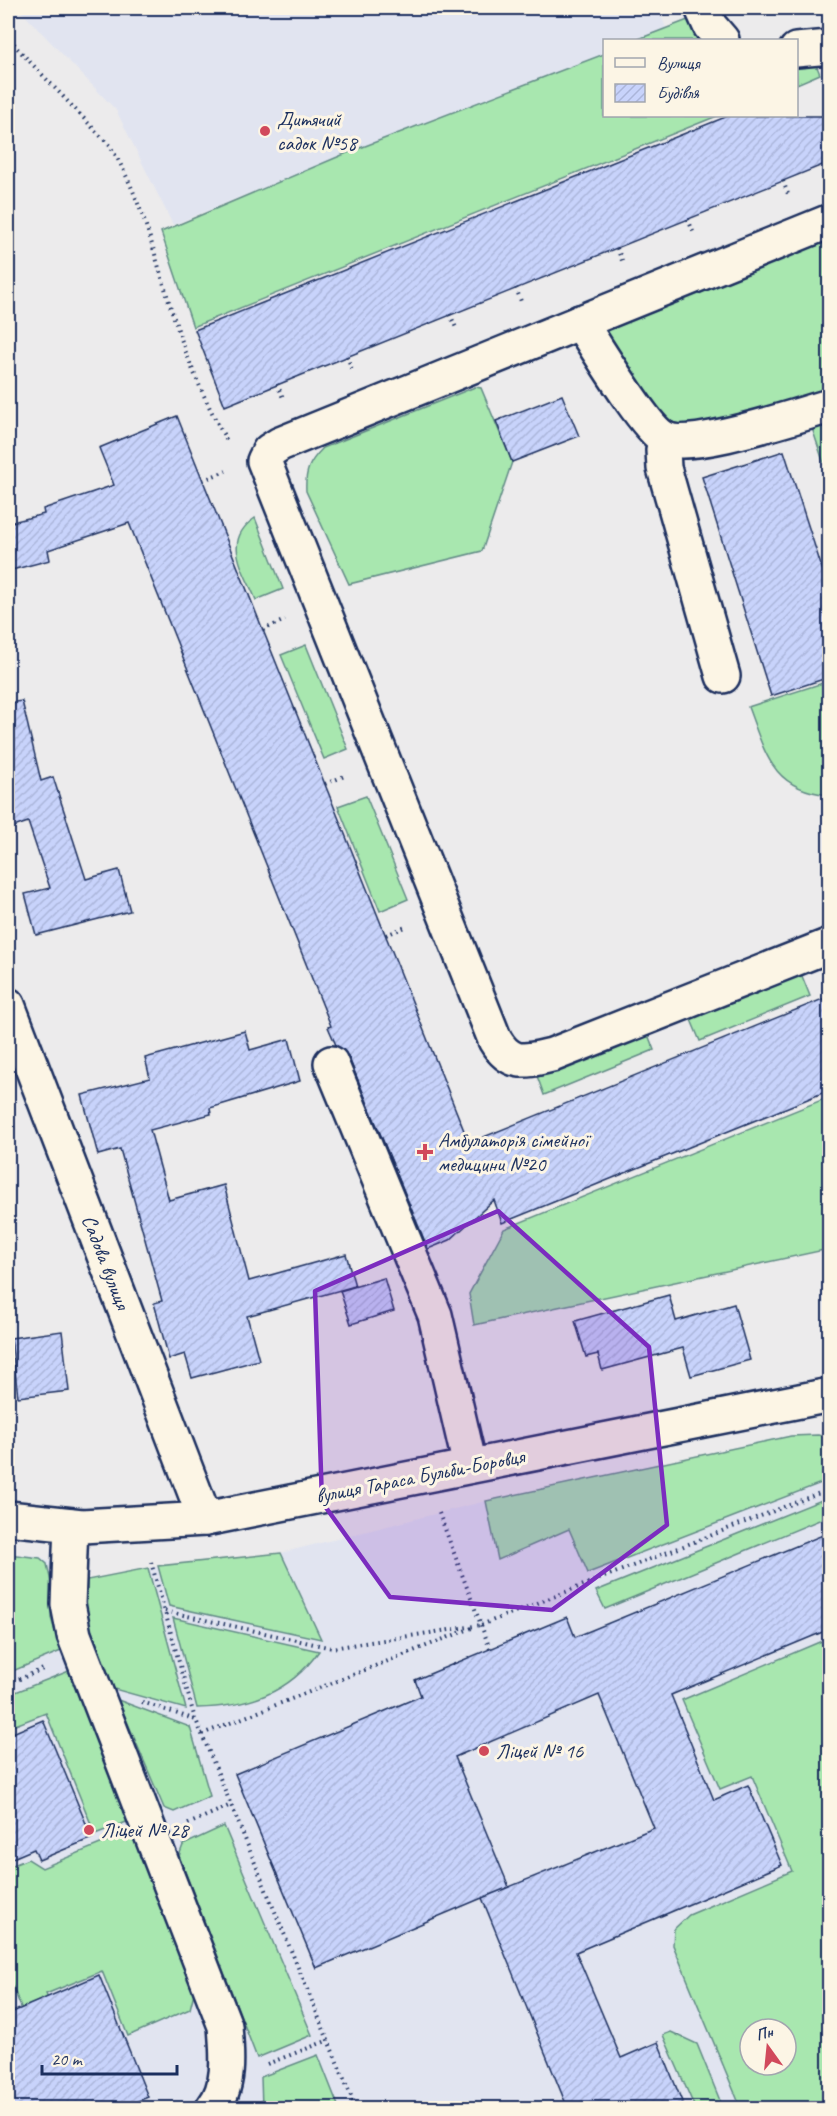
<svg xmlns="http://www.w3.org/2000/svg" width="837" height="2116" viewBox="0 0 837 2116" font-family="Caveat,sans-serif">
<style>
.built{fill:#e1e4f0;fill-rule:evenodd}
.grass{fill:#a8e7af;stroke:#628b86;stroke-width:1.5;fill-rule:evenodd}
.building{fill:url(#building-hatch);stroke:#1b2f5e;stroke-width:1.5;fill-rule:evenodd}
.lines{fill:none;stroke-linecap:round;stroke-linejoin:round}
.minor-casing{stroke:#1b2f5e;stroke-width:38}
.path{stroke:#1b2f5e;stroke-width:4;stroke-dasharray:1.5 4.5;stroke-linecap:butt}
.minor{stroke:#fcf5e5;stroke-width:33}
.marked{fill:#7b2cbf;fill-opacity:0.2;stroke:#7b2cbf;stroke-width:4.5;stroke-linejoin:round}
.poi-dot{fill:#d1495b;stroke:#fcf5e5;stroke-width:2}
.labels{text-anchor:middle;stroke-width:6;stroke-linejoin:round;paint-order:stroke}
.poi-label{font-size:21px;fill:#1b2f5e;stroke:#fcf5e5;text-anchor:start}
.street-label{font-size:21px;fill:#1b2f5e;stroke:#fcf5e5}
</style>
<defs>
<pattern id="building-hatch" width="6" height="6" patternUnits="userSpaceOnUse" patternTransform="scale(1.5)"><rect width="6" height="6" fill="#c8d3fb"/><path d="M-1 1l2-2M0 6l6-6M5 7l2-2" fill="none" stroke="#abb5da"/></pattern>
</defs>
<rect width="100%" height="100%" fill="#ecebec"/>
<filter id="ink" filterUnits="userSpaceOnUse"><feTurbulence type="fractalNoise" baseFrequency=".0167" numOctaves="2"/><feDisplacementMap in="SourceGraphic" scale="12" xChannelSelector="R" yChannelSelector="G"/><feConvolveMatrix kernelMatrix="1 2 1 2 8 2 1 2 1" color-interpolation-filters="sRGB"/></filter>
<g filter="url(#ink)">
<g class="built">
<polygon points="18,8 658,8 666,28 636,40 604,40 604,54 347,153 173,225 116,110"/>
<path d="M791,1435h27l11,3v670h-821v-555l31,3 48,24 60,-12 134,-15 205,-52zM750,2029h36v36h-36z"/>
</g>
<g class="grass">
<polygon points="693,18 703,40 636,40"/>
<polygon points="604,54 604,116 717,116 193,327 161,232 347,153"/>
<polygon points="814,60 820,74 797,84 796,61"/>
<polygon points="829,233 829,393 673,431 596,330"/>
<path d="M475,387l6,1 31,74 -30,89 -133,33 -43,-93c-1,-20 3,-29 17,-43z"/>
<polygon points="829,420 829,479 811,425"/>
<path d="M255,518l28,71 -27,11c-12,-30 -35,-59 -1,-82z"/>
<polygon points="306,645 348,749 324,759 281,655"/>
<path d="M829,681h1l-1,114c-57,-6 -63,-40 -81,-88z"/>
<polygon points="366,796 408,899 380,911 338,806"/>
<polygon points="800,971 810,996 700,1041 689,1015"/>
<polygon points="647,1032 654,1050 544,1095 537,1076"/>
<polygon points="829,1097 829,1249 474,1325 469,1294 504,1229"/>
<polygon points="818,1435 829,1438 829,1480 588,1573 569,1529 498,1560 486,1501 791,1436"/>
<polygon points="829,1497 829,1516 605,1609 596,1591"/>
<polygon points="281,1553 321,1639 169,1606 158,1566"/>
<polygon points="8,1554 40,1558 47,1564 52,1587 51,1618 61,1651 8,1673"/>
<polygon points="148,1568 186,1709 114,1689 86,1616 87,1580"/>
<path d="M173,1618l146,33c-30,43 -72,56 -122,57z"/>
<path d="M829,1638v462l-19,8h-69l-68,-163 1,-16 15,-14 103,-44 -40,-95 -32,13 -38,-89zM750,2029h36v36h-36z"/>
<polygon points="69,1671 129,1821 95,1834 46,1713 8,1728 8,1695"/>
<polygon points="118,1700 190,1727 210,1796 174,1812 164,1808"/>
<polygon points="224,1826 312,2035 257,2058 179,1856 183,1845"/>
<polygon points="132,1831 190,1981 194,1993 190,2009 128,2036 102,1971 46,1994 51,2006 25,2017 8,1975 8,1867 28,1859 42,1868"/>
<polygon points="671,2032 697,2044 723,2108 695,2108 663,2035"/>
<polygon points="318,2055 339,2108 262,2108 261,2077"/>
</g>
<g class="building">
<polygon points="728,116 830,116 830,162 225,406 195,330"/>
<polygon points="562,395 579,436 512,462 496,421"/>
<polygon points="177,416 469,1143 830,996 830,1090 502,1223 494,1200 450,1240 428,1249 348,1056 336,1045 328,1027 331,1026 129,523 48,550 50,560 8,571 8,523 44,514 43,509 114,485 99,448"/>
<polygon points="784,451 830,593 830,677 771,696 702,477"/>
<polygon points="22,701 41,781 53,777 86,879 119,870 130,911 36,935 25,894 50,888 28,822 8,829 8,703"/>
<polygon points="245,1031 250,1050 289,1039 300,1081 210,1108 211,1114 150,1130 169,1200 224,1185 249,1281 346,1254 355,1286 247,1316 259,1360 192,1378 185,1354 169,1359 154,1303 162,1301 120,1149 98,1155 82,1095 150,1078 145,1058"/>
<polygon points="384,1278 394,1311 351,1324 340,1291"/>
<polygon points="669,1295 676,1321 734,1304 750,1360 691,1376 683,1348 602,1370 598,1354 586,1357 575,1321"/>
<polygon points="62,1331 69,1391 18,1397 11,1338"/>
<path d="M830,1532v97l-159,66 43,105 34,-15 34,80 -206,87 45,106 37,-16 27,67h-117l-86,-211 -166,70 -81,-194 186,-78 -6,-16 152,-63 8,20zM599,1695l55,133 -172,70 27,-11 -54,-130z"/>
<polygon points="43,1720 92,1838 39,1860 34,1849 8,1860 8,1735"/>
<polygon points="99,1975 148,2097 118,2109 8,2109 8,2014"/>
</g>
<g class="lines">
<defs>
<g id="minor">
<polyline points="702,8 710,26 722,40"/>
<polyline points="796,50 830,47"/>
<path d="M830,221l-550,223 -11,7 -5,10 231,579c16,27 31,21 57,15l278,-110"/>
<path d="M580,322c15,23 65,106 84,116 26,14 133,-23 166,-32"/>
<polyline points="666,439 663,450 664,468 723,676"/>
<polyline points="8,1005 205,1519"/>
<polyline points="331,1063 435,1315 470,1466"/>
<polyline points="8,1518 82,1526 205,1519 830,1395"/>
<path d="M71,1525l-3,79 6,31 151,391c2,27 6,59 -12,82"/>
</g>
</defs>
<use href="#minor" class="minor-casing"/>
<g class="path">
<path d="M8,33l8,14 94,99c35,56 47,122 68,184 13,39 30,77 50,113"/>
<polyline points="783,181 788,194"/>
<polyline points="688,219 694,234"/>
<polyline points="617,248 623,263"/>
<polyline points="516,288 522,304"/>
<polyline points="450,314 457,330"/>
<polyline points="347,356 353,372"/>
<polyline points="277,384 284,400"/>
<polyline points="203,480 226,471"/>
<polyline points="263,630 285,620"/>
<polyline points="325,784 347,775"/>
<polyline points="386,935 408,926"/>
<polyline points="439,1513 481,1625 830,1489"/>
<polyline points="151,1562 195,1719"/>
<polyline points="165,1611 332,1648 481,1625"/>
<polyline points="481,1625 490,1649"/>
<polyline points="8,1684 43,1669"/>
<polyline points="142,1702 196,1720 356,2108"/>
<polyline points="202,1734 472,1628"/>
<polyline points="188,1824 231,1805"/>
<polyline points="267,2064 329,2040"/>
</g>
<use href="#minor" class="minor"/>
</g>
</g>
<path class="marked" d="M498,1211l151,136 18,178 -115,85 -162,-13 -68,-95 -7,-211z"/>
<g class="poi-dot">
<circle cx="265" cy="131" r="6"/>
<path d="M422 1143h6v6h6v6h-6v6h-6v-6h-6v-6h6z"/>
<circle cx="484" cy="1751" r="6"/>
<circle cx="89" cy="1830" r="6"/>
</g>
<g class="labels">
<g class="poi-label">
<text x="277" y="126">Дитячий<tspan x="277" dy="24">садок №58</tspan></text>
<text x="438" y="1147">Амбулаторія сімейної<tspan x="438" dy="24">медицини №20</tspan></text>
<text x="496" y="1758">Ліцей № 16</text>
<text x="101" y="1837">Ліцей № 28</text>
</g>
<g class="street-label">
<text transform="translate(106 1262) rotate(69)" y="7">Садова вулиця</text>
<text transform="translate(420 1476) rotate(-11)" y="7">вулиця Тараса Бульби-Боровця</text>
</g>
</g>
<rect width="837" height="2116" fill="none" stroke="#fcf5e5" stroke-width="30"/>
<rect x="15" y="15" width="807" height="2086" fill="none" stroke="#1b2f5e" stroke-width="2" filter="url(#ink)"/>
<rect x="603" y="39" width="195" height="78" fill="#fcf5e5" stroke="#a2a6af" stroke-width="1.5"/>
<rect x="615" y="58" width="30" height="9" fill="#fcf5e5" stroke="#a2a6af" stroke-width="1.5"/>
<text x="657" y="69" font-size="18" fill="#1b2f5e">Вулиця</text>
<rect x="615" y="84" width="30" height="18" fill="url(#building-hatch)" stroke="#a2a6af" stroke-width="1.5"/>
<text x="657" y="99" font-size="18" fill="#1b2f5e">Будівля</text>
<g transform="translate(768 2047) rotate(345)"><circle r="28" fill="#fcf5e5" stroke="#a2a6af" stroke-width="1.5"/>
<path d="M0-4.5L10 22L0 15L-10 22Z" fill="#d1495b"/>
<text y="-9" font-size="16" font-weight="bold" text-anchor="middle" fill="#1b2f5e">Пн</text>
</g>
<path d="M42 2065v9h135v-9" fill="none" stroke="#1b2f5e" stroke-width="3"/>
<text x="51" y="2065" font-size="18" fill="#1b2f5e" stroke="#fcf5e5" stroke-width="4.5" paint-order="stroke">20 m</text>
</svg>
